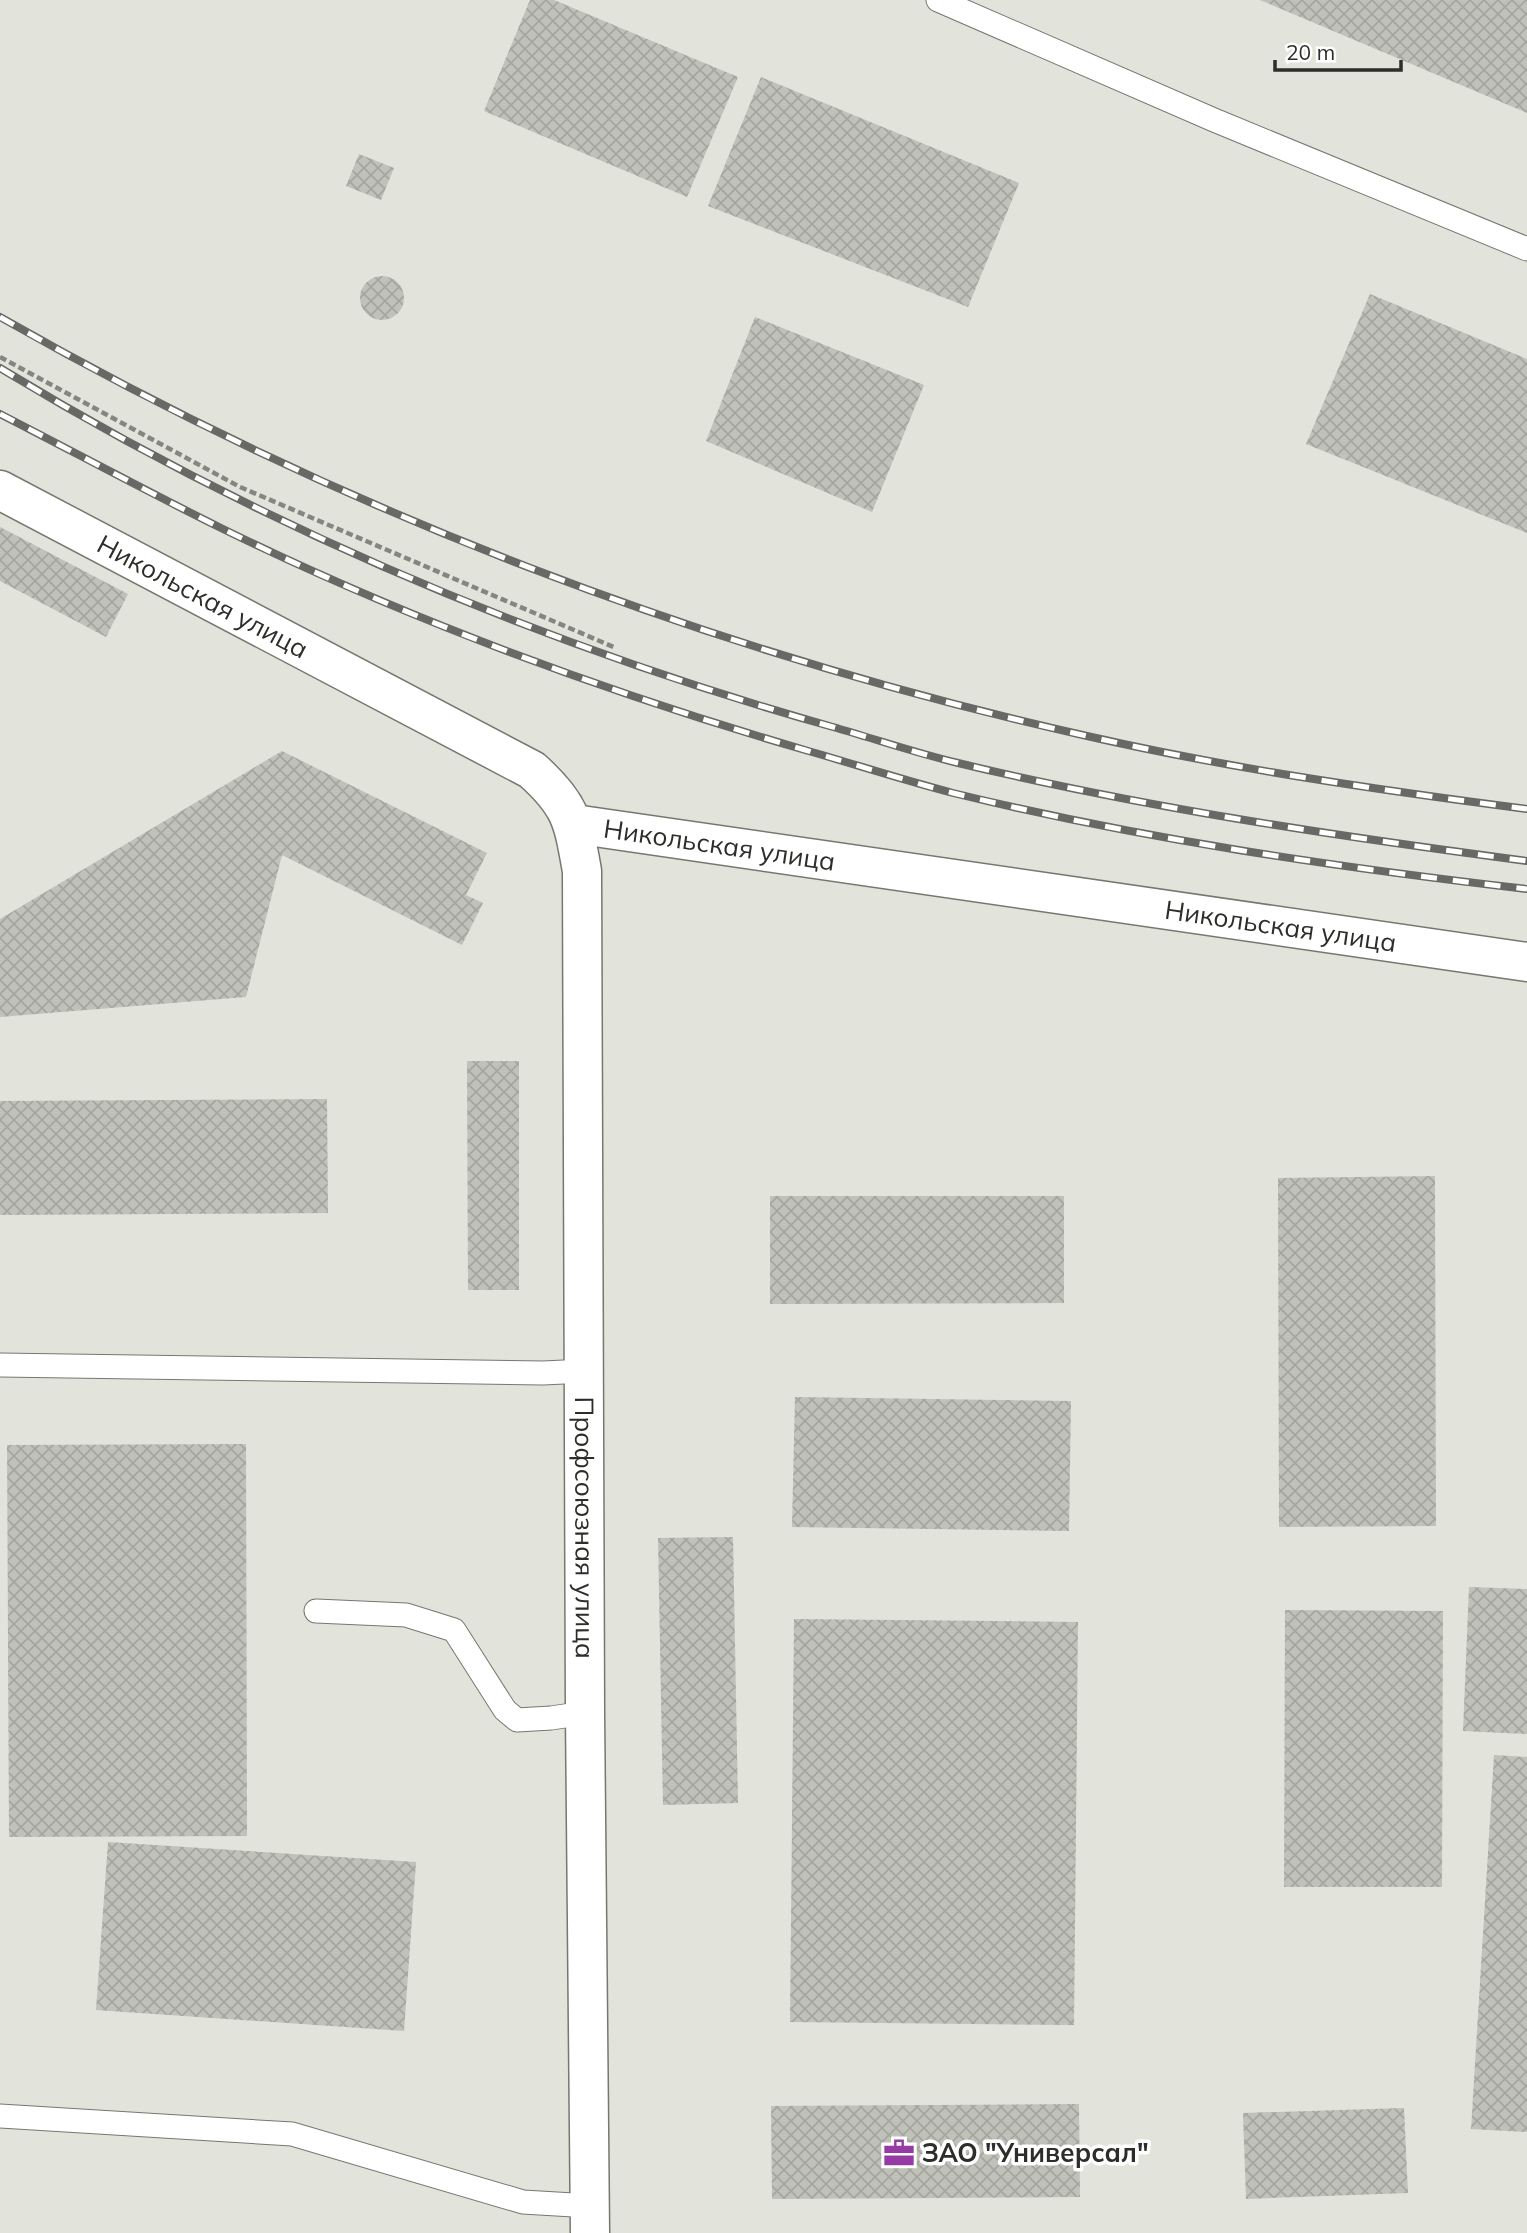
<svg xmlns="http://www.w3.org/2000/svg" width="1527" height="2233" viewBox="0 0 1527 2233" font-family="Mulish,sans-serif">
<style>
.building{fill:url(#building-cross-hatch)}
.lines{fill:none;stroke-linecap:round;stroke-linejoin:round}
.service-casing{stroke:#777770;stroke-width:25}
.minor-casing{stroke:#777770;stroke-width:41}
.tertiary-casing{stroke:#777770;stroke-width:41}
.path{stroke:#858680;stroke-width:4.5;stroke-dasharray:7 3.5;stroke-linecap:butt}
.service{stroke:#fff;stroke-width:23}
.minor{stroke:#fff;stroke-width:38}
.tertiary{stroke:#fff;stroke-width:38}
.rail-casing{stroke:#686864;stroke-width:8}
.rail{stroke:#fff;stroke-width:5;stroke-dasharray:16;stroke-linecap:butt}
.labels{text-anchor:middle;stroke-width:7;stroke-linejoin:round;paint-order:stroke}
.street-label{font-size:26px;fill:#2d2d2a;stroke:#fff}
.poi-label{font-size:26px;font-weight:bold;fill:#2d2d2a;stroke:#fff;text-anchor:start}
</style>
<defs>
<pattern id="building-cross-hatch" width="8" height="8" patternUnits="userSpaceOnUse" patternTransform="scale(1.75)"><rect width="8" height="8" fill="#c0c1b9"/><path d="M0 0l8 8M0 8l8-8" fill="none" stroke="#a5a69f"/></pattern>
</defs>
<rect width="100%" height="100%" fill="#e2e3db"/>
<g class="building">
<polygon points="530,0 554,0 738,77 687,197 484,111"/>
<polygon points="1260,0 1527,0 1527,113"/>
<polygon points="761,77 1019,183 968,307 708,206"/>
<polygon points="359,154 394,168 381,200 346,186"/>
<circle cx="382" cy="298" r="22"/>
<polygon points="1370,294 1527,359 1527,533 1306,444"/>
<polygon points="755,317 924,385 872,512 706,441"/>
<polygon points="0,527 128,594 106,637 0,581"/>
<polygon points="282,751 487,853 466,895 483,903 462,945 282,855 246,997 0,1017 0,919"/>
<polygon points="467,1061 519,1061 519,1290 468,1290"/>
<polygon points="327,1099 328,1213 0,1215 0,1101"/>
<polygon points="1435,1176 1436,1526 1279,1527 1278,1178"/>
<polygon points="770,1196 1064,1196 1064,1303 770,1304"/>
<polygon points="795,1397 1071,1401 1069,1531 792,1527"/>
<polygon points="246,1444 247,1836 9,1837 7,1445"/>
<polygon points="733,1537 738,1803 663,1805 658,1538"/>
<polygon points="1469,1587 1527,1589 1527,1734 1463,1731"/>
<polygon points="1285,1610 1443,1611 1442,1887 1284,1887"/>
<polygon points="794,1619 1078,1622 1074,2025 790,2022"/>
<polygon points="1494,1755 1527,1757 1527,2132 1471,2129"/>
<polygon points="108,1842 416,1862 404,2031 96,2010"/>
<polygon points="1079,2104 1080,2197 772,2199 771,2106"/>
<polygon points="1404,2108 1408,2193 1246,2199 1243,2113"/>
</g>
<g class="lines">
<defs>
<g id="service">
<polyline points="938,0 1214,120 1527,249"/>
<polyline points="0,1365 543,1373 585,1371"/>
<polyline points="316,1611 406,1615 454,1630 505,1710 517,1720 551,1718 585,1713"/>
<polyline points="0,2116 292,2134 523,2202 590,2206"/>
</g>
<g id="minor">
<path id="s1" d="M574,824l953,138"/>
</g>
<g id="tertiary">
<path id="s2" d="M0,490l532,280c39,35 41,50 50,101l3,842 5,520"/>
</g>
</defs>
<use href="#service" class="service-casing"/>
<use href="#minor" class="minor-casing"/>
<use href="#tertiary" class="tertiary-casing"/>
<polyline class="path" points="0,357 240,487 616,648"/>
<use href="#service" class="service"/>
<use href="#minor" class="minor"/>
<use href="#tertiary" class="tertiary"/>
<defs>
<g id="rail">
<path d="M0,317c338,193 707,334 1087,419 145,33 292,54 440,73"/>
<path d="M0,368c259,157 542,277 833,359 42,12 83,26 125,36 188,45 378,73 569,98"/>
<path d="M0,414c74,38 148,78 223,115 186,91 383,163 582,221 49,14 98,30 148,43 189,46 381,74 574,96"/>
</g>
</defs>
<use href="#rail" class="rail-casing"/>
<use href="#rail" class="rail"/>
</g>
<defs>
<symbol id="office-bare" viewBox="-9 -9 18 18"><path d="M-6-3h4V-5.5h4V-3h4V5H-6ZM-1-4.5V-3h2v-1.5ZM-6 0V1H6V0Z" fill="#963aa4" stroke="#fff" stroke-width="2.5" paint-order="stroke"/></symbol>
</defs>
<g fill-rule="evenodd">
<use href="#office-bare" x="877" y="2131" width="44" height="44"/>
</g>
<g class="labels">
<g class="street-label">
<text dy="9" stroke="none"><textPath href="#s2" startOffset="229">Никольская улица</textPath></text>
<text dy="9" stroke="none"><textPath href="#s1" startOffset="147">Никольская улица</textPath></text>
<text dy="9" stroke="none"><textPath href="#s1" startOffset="714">Никольская улица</textPath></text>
<text dy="9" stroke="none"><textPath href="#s2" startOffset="1374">Профсоюзная улица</textPath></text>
</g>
<g class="poi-label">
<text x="922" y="2162">ЗАО "Универсал"</text>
</g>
</g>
<path d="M1275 60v10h126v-10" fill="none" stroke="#2d2d2a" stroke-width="3.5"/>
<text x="1286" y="60" font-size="21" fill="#2d2d2a" stroke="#ffffff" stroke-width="5" paint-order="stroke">20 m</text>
</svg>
